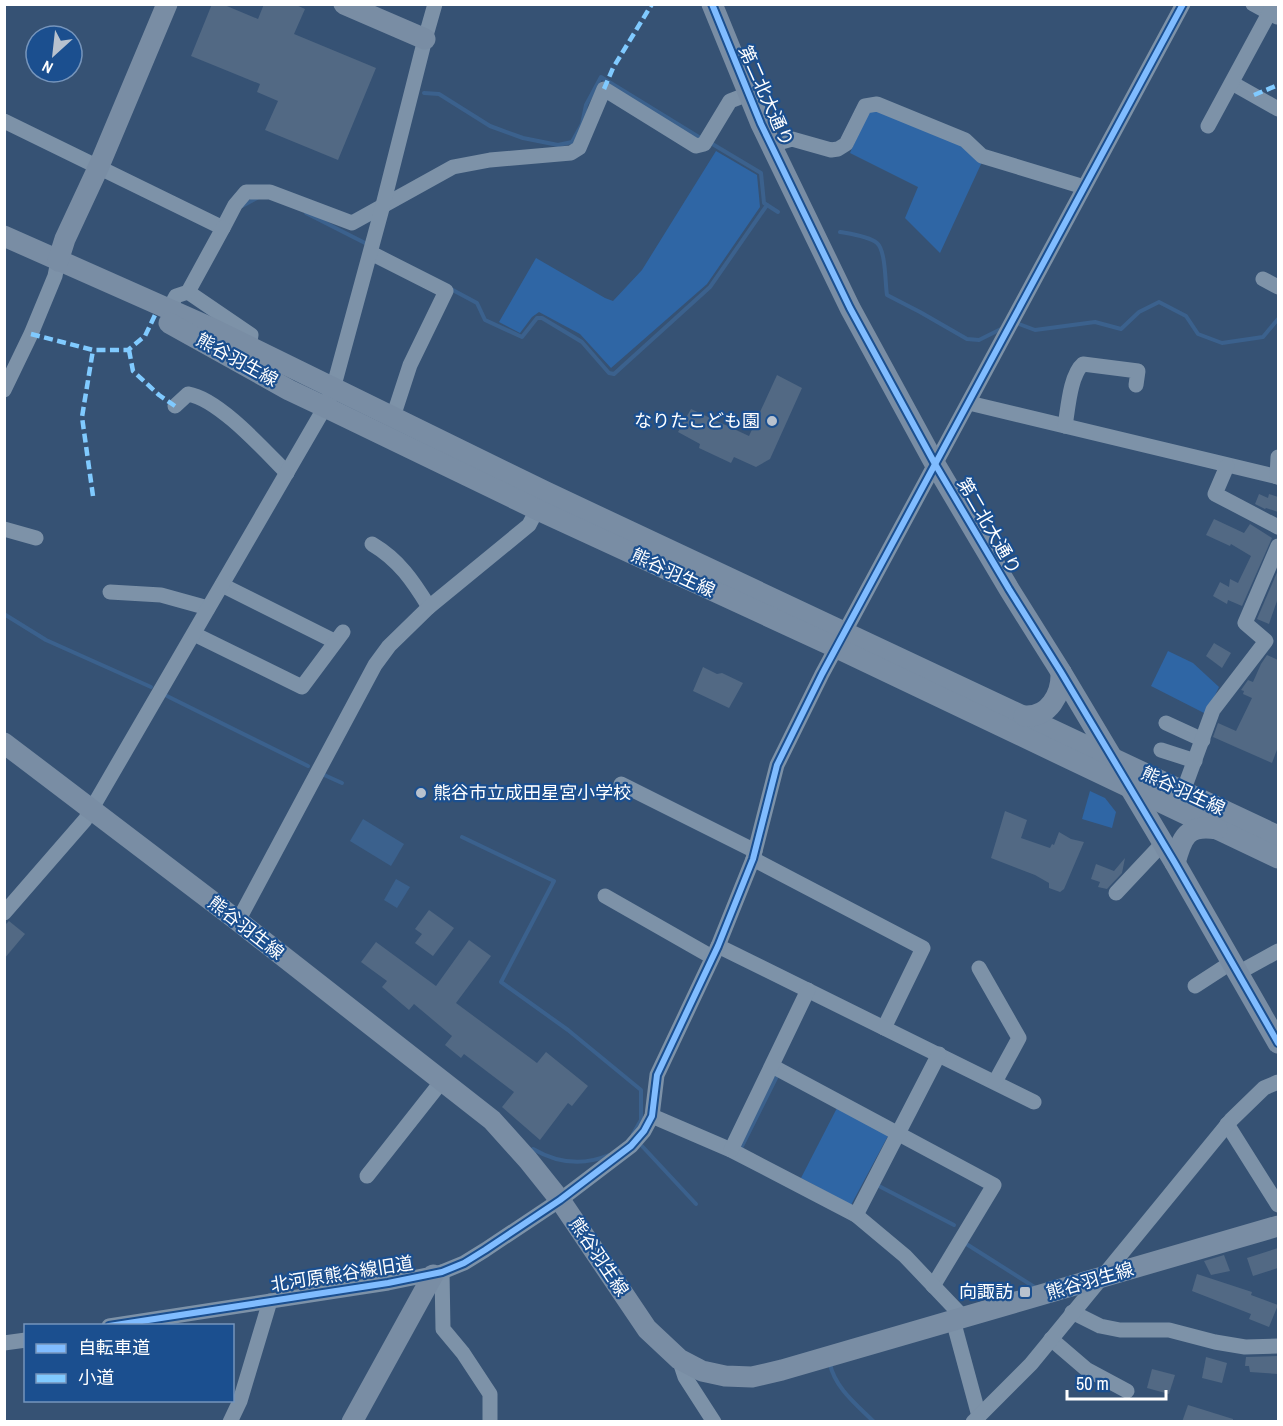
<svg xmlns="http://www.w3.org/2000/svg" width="1283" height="1426" viewBox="0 0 1283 1426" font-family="'Archivo Narrow','Noto Sans JP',sans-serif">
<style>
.green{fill:#2f66a5}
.water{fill:#3b618d}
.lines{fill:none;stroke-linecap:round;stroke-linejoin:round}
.stream{stroke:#3b618d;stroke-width:4}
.building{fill:#526984}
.street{stroke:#7d92a8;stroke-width:15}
.secondary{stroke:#798da4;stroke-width:21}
.quiet{stroke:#80caff;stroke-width:4.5;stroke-dasharray:9 4.5;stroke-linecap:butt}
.cycleway-casing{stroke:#1b4f8f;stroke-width:10}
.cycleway{stroke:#80bcff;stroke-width:6}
.poi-dot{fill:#b9c2ce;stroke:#1b4f8f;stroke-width:2}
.labels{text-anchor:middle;stroke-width:4.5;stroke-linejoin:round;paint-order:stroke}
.street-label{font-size:18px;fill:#fff;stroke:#1b4f8f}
.poi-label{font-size:18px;fill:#fff;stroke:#1b4f8f;text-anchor:end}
</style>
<rect width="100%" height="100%" fill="#365274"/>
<g class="green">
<polygon points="876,109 945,134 982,162 940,253 905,218 918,187 850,153 867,114"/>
<polygon points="716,151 757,175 760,207 707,284 611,368 580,334 539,312 532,317 520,333 499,322 536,258 605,298 613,301 642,270"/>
<polygon points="1168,651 1193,663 1219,687 1206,714 1151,686"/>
<polygon points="1090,791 1105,798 1116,812 1112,828 1082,819"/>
<polygon points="837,1108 889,1134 851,1205 801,1178"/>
</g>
<g class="water">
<polygon points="363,819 404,844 391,866 350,841"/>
<polygon points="396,879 410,887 397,908 384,900"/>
</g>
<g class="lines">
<g class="stream">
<polyline points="424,93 439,94 490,126 523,138 558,145 572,142 582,124 586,105 601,77 702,139"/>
<polyline points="709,142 761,173 764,203 778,212"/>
<polyline points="242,206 257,198"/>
<polyline points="306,213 367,244"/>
<path d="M840,232c11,2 28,4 37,11 9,8 8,40 10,52l33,17 47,27 12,1 22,-11"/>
<polyline points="449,288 477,303 485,320 522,337 537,318 542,318 582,342 609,373 614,374 710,287 767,205"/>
<polyline points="1019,324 1035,330 1095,322 1121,329 1139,312 1159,302 1186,316 1198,334 1222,343 1263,337 1278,319"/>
<polyline points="4,614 46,640 151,687"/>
<polyline points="167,696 308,766"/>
<polyline points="322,774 342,783"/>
<polyline points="462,837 554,881 501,982 568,1030 641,1090 641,1120 633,1134"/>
<polyline points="642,1146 696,1204"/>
<polyline points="742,1146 776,1078"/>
<path d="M533,1149c24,14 50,17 76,6"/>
<polyline points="875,1184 954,1225"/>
<polyline points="968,1245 1036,1288"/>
<path d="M830,1364c5,24 27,41 44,58"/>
</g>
</g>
<g class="building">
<polygon points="212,4 222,4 258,19 264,4 294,4 305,9 294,34 376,68 338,160 265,130 278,101 257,92 260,84 191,56"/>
<polygon points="777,375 802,388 770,459 756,467 734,457 731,463 699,448 700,444 678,432 691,409 749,436"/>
<polygon points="1259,494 1268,498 1269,494 1278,497 1278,512 1266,508 1265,509 1255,504"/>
<polygon points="1214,519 1244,533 1250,524 1272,538 1242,606 1228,600 1227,604 1213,596 1220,582 1229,587 1230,579 1238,583 1251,556 1231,544 1230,546 1206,535"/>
<polygon points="1278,570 1278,598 1269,624 1257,619"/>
<polygon points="1214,643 1231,653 1222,668 1206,656"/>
<polygon points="1267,655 1278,660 1278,747 1272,763 1213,737 1218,723 1236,731 1252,698 1243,694 1244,691 1241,690 1248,680 1253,682 1261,664"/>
<polygon points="703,667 717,674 722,673 743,683 729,708 693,691"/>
<polygon points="1005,811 1027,820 1021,838 1050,848 1052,844 1054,845 1059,832 1071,839 1084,842 1064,889 1060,892 1049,888 1049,883 1035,875 991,858"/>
<polygon points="1125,858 1122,873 1107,889 1098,887 1100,882 1091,879 1096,864 1114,871"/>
<polygon points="429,910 454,928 433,956 415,943 422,934 415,929"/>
<polygon points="9,921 25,934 4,959 4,926"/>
<polygon points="469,940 491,956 456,1003 537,1063 546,1052 588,1086 572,1106 568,1103 540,1140 502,1107 514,1092 464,1054 461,1058 445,1045 452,1036 414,1004 409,1010 382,987 387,981 361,962 376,942 436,986"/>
<polygon points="1278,1248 1278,1268 1253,1276 1247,1258"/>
<polygon points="1224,1255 1230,1271 1211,1275 1204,1261"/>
<polygon points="1197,1274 1252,1292 1251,1295 1278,1305 1269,1327 1249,1319 1251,1314 1192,1291"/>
<polygon points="1278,1356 1278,1374 1250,1372 1249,1366 1245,1366 1246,1357"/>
<polygon points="1206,1357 1227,1363 1222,1383 1202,1378"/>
<polygon points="1152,1369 1175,1375 1169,1394 1147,1388"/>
<polygon points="1188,1405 1233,1419 1233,1422 1182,1422"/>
</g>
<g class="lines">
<g class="street">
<polyline points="1253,4 1277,17"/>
<polyline points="1232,83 1278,109"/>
<polyline points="4,121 223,228 235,205 246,192 270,192 352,223 453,167 490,160 571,153 579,148 604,89 696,146 704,144 730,101 748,94"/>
<polyline points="1208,126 1274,4"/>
<polyline points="771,145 792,139 831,150 838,149 846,144 865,106 877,104 965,140 982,156 1084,187"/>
<polyline points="371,253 446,291 410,365 393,417"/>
<polyline points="1263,279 1278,287"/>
<polyline points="188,292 251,335 249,347"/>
<polyline points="169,309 176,296 188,292 223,228"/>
<polyline points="4,390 31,334 55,276 58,261"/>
<polyline points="969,403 1278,477"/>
<path d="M175,406l13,-12c31,5 77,57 99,79"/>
<path d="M1065,426c3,-17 5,-51 18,-62l55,7 -2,14"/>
<polyline points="1227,466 1215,494 1278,527"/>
<polyline points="1277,477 1278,457"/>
<polyline points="4,529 36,538"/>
<path d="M372,544c27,16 41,37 57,63"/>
<polyline points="222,585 334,641"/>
<polyline points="110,592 161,595 208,608"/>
<polyline points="194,634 302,687 343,632"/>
<polyline points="1166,723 1203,740"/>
<polyline points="1161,750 1195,761"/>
<polyline points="621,784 755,851"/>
<polyline points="1180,800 1213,710 1266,641 1245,623 1278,546"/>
<polyline points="753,859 923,948 884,1028"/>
<polyline points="1116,893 1163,843"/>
<polyline points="605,896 712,957"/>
<polyline points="4,913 85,820 91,810 325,407 333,389 383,205 425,39 435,4"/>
<polyline points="238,921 375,665 389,646 429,607 529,525 541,502"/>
<polyline points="718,946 1034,1102"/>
<polyline points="979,968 1019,1038 995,1082"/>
<polyline points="1238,973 1278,951"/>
<polyline points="1195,986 1232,962"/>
<polyline points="772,1066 994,1185 933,1286"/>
<polyline points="652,1116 731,1150 856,1215 905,1256 963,1317"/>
<polyline points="1227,1124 1278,1205"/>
<polyline points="731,1150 808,990"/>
<polyline points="367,1176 442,1081"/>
<polyline points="856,1215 939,1054"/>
<polyline points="442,1272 443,1329 463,1353 490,1394 490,1422"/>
<polyline points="1072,1312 1100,1326 1120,1330 1169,1330 1215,1342 1245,1347 1278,1346"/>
<polyline points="953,1320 979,1416"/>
<polyline points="109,1326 388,1283 442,1272 464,1263 485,1250 560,1200 631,1146 644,1131 652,1116 657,1075 718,946 753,859 777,765 822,674 1183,4"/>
<polyline points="1051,1339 1086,1369 1127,1391"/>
<polyline points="4,1343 26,1340"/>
<polyline points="679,1359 685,1377 714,1422"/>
<polyline points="230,1422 240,1401 270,1301"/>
<polyline points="973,1422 1031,1364 1231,1120 1264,1088 1278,1082"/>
</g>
<g class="secondary">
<polyline points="344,4 425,39"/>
<polyline points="712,4 761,124 850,308 935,464 1009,589 1061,672 1175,863 1278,1043"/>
<polyline points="4,236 207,326 546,492 1278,836"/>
<polyline points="58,261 65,239 99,166 167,4"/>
<polyline points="169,323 289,390 325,407 538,510 837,648 1278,858"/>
<path d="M1024,716c25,2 38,-22 37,-44"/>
<polyline points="4,743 238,921 492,1120 528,1160 560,1200 647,1329 679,1359 702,1371 725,1376 752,1377 782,1370 1278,1226"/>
<path d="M1175,863c7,-26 12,-39 42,-34"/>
<polyline points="352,1422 433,1275"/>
</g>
<g class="quiet">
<polyline points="604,89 613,68 652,4"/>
<polyline points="1254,95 1278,85"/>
<polyline points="31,334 93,350 128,350 145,336 155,315"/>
<polyline points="129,350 133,371 159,395 175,406"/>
<polyline points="93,496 82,417 93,350"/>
</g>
<defs>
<g id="cycleway">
<polyline points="712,4 761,124 850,308 935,464 1009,589 1061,672 1175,863 1278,1043"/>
<polyline points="109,1326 388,1283 442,1272 464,1263 485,1250 560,1200 631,1146 644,1131 652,1116 657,1075 718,946 753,859 777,765 822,674 1183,4"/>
</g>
</defs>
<use href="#cycleway" class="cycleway-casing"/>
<use href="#cycleway" class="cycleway"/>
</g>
<g class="poi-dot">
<circle cx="772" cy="421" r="6"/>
<circle cx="421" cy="793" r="6"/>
<rect x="1019" y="1286" width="12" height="12" rx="3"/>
</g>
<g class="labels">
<g class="street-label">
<text transform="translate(766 96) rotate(66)" y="6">第二北大通り</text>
<text transform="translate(237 360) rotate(29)" y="6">熊谷羽生線</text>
<text transform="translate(989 526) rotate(60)" y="6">第二北大通り</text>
<text transform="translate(673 573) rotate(25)" y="6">熊谷羽生線</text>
<text transform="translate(1183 791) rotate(25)" y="6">熊谷羽生線</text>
<text transform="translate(246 928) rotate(38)" y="6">熊谷羽生線</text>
<text transform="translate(599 1257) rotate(56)" y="6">熊谷羽生線</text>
<text transform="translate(342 1274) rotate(-9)" y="6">北河原熊谷線旧道</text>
<text transform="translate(1090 1281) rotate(-16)" y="6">熊谷羽生線</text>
</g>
<g class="poi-label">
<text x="760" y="427">なりたこども園</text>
<text x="433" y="799" text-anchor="start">熊谷市立成田星宮小学校</text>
<text x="1013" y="1298">向諏訪</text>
</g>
</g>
<rect width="1283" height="1426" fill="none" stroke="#ffffff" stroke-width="12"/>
<rect x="24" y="1324" width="210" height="78" fill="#1b4f8f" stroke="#7695bc" stroke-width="1.5"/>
<rect x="36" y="1344" width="30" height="9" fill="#80bcff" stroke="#7695bc" stroke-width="1.5"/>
<text x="78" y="1354" font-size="18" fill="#ffffff">自転車道</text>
<rect x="36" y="1374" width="30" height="9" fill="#80caff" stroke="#7695bc" stroke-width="1.5"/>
<text x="78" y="1384" font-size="18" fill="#ffffff">小道</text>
<g transform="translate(54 54) rotate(207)"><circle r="28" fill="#1b4f8f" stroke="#7695bc" stroke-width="1.5"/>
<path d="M0-4.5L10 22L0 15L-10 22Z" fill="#b9c2ce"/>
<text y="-9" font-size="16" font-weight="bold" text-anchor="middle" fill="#ffffff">N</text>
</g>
<path d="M1067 1390v9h99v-9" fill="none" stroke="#ffffff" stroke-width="3"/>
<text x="1076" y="1390" font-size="18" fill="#ffffff" stroke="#1b4f8f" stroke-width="4.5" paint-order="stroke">50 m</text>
</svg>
